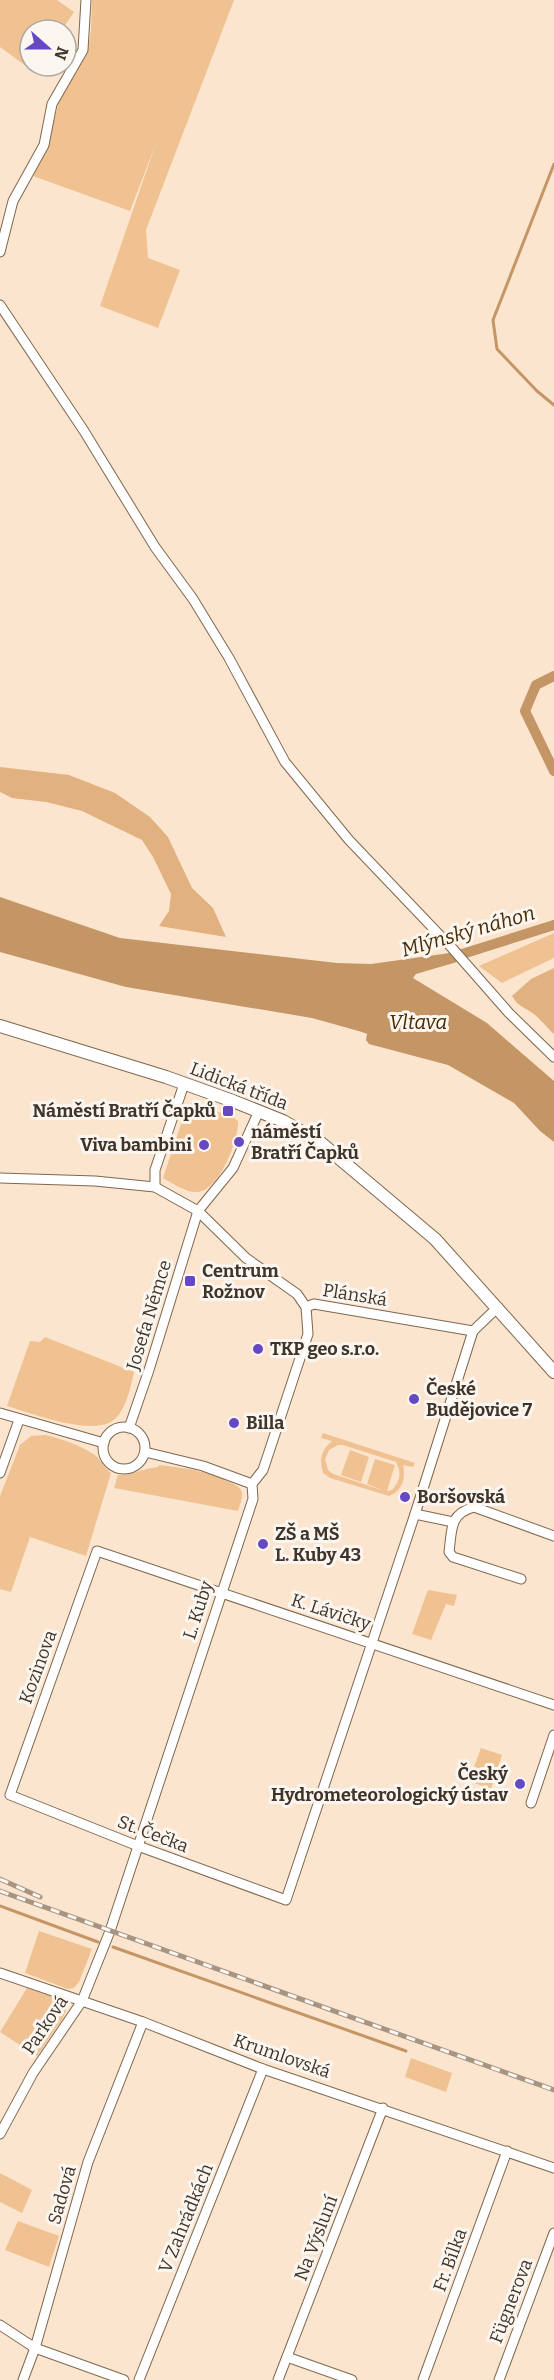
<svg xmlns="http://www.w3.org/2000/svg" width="554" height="2380" viewBox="0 0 554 2380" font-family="Bitter,serif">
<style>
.green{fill:#f0c191;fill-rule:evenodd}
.forest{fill:#e1b180}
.water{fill:#c49665}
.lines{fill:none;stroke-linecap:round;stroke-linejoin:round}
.stream{stroke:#c49665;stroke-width:3}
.canal{stroke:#c49665;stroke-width:10}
.minor-casing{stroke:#7f674e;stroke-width:11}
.tertiary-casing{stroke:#7f674e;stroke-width:14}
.minor{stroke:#fff;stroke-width:9}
.tertiary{stroke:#fff;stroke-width:12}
.rail-casing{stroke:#a79584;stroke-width:5}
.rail{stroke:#fcf6f0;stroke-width:3;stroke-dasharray:9;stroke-linecap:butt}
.poi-dot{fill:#6649c2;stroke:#fcf6f0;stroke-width:2}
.labels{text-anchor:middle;stroke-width:6;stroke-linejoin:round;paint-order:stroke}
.street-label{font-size:18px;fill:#3f3429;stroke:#fcf6f0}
.poi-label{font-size:18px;font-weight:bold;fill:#3f3429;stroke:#fcf6f0;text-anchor:start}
.water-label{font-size:20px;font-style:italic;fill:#492a01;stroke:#fcf6f0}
</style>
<rect width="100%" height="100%" fill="#fce5cf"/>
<g class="green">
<polygon points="0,0 57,0 74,12 62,30 30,30 30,66 36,66 33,71 0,47"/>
<polygon points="92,0 234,0 146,230 148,258 180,270 158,328 100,306 156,143 130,211 33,176 47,149 61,93 88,50 91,30"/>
<polygon points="554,933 554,958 502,983 479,966"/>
<path d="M193,1102l41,16 4,3c1,19 -19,69 -40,71 -12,1 -24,-8 -35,-14l24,-72z"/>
<path d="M45,1337l89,35c-3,14 -8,37 -19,47 -21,19 -84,-6 -108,-13l23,-65 10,1z"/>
<path d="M323,1433l92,30 -2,4 -10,-2c3,14 -1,26 -14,31l-59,-18 -7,-5c-4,-13 -2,-23 9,-32l-11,-3zM338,1445h5l53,17c6,11 4,19 -4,28l-5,1 8,-26 -20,-6 -8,25 18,7 -52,-17 -5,-4 -3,-11 4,-9z"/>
<path d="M45,1435c15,3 37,11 50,20 6,5 9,13 16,18l-25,83 -56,-19 -19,55 -11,-3v-93l20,-51 11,-9z"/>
<polygon points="350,1450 369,1457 361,1482 341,1475"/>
<path d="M159,1465l31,4 35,9 -1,2c21,8 21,11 14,31l-124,-23 4,-13c15,0 26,-7 40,-8z"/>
<polygon points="428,1590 457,1595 454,1606 446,1604 431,1640 412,1634"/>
<polygon points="481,1748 502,1755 491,1789 469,1781"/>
<polygon points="39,1931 92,1949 79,1982 74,1988 68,1989 25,1973"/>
<polygon points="27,1988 62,2000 67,2008 63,2018 37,2056 0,2032"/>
<polygon points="411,2058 452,2073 446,2092 405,2077"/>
<polygon points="0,2173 32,2190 22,2213 0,2202"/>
<polygon points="18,2221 59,2236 49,2267 5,2250"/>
</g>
<g class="forest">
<polygon points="0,767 69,775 115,793 150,817 168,837 192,888 213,908 226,937 159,926 169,911 171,894 153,857 142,840 82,811 46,802 12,798 0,792"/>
<path d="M554,968v66c-7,-6 -16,-18 -23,-22 -9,-6 -13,-6 -19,-16l19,-17z"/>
</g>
<polygon class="water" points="0,897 120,938 337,963 371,964 450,953 457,962 416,974 413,978 487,1023 554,1081 554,1142 540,1131 514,1103 448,1065 369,1044 366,1040 367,1034 362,1032 312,1018 126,987 0,952"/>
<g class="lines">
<g class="stream">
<polyline points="554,164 493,320 497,349 537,391 554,405"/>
<polyline points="0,1906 98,1942"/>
<polyline points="113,1947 406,2051"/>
</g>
<g class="canal">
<polyline points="554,676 536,685 525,711 554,771"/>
<polyline points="440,961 554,925"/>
</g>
<defs>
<g id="minor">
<polyline points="0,252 13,201 44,145 52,104 83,50 86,0"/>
<polyline points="0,305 84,431 155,547 193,599 229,658 285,762 349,840 452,948 509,1013 554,1057"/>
<polyline points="0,1178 95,1181 155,1187 198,1211 246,1258 297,1294 306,1307 308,1334 263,1470 252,1484 253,1499 110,1931 82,2001 33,2073 0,2134"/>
<polyline points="155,1187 155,1170 184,1084"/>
<polyline points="306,1307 314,1304 473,1331"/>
<polyline points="498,1307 473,1331 415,1514 286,1900 138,1846 10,1795 97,1551 554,1705"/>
<polyline points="0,1413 104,1443"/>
<circle cx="124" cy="1448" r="21"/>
<polyline points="129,1428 149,1370 198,1211 233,1168 259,1111"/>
<polyline points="145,1452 203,1466 252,1484"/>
<polyline points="0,1473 19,1420"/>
<polyline points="415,1514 453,1522"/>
<path d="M521,1579l-68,-22 -4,-5c3,-22 0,-38 25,-45l80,29"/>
<polyline points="531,1803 554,1735"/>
<polyline points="0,1973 143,2022 263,2069 554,2168"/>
<polyline points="0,2325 35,2348 124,2380"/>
<polyline points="287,2357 352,2380"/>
<polyline points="23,2380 35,2348 88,2162 143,2022"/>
<polyline points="139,2380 263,2069"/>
<polyline points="278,2380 383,2108"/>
<polyline points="423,2380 507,2151"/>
<polyline points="499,2380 554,2233"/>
</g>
<polyline id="tertiary" points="0,1026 166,1077 233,1101 283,1121 321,1143 435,1239 554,1372"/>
</defs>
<use href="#minor" class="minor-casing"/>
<use href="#tertiary" class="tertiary-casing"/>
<use href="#minor" class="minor"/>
<use href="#tertiary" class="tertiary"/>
<defs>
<g id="rail">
<polyline points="0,1879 40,1897"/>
<polyline points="0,1891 554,2090"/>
</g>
</defs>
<use href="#rail" class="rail-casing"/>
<use href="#rail" class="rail"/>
</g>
<g class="poi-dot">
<rect x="222" y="1105" width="12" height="12" rx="3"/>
<circle cx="239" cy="1142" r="6"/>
<circle cx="204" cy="1145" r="6"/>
<rect x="184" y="1275" width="12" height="12" rx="3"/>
<circle cx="258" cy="1349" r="6"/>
<circle cx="414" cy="1399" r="6"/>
<circle cx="234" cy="1423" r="6"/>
<circle cx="405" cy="1497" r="6"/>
<circle cx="263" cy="1544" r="6"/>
<circle cx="520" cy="1784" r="6"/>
</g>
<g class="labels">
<g class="street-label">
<text transform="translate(239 1086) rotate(21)" y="6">Lidická třída</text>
<text transform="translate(355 1295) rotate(9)" y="6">Plánská</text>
<text transform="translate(149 1315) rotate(-73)" y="6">Josefa Němce</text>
<text transform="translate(198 1610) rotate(-72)" y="6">L. Kuby</text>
<text transform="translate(331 1612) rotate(18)" y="6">K. Lávičky</text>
<text transform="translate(38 1667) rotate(-70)" y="6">Kozinova</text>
<text transform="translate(153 1834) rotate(21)" y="6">St. Čečka</text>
<text transform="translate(45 2025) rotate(-56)" y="6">Parková</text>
<text transform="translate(282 2056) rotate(19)" y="6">Krumlovská</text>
<text transform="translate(62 2195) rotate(-74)" y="6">Sadová</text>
<text transform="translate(186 2218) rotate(-68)" y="6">V Zahrádkách</text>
<text transform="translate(316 2238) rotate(-69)" y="6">Na Výsluní</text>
<text transform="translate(450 2260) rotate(-70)" y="6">Fr. Bílka</text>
<text transform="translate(511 2301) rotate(-69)" y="6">Fügnerova</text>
</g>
<g class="poi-label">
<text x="216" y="1117" text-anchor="end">Náměstí Bratří Čapků</text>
<text x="251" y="1138">náměstí<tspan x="251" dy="21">Bratří Čapků</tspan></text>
<text x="192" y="1151" text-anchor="end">Viva bambini</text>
<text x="202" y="1277">Centrum<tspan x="202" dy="21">Rožnov</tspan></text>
<text x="270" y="1355">TKP geo s.r.o.</text>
<text x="426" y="1395">České<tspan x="426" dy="21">Budějovice 7</tspan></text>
<text x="246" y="1429">Billa</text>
<text x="417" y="1503">Boršovská</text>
<text x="275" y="1540">ZŠ a MŠ<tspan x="275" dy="21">L. Kuby 43</tspan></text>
<text x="508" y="1780" text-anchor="end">Český<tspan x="508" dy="21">Hydrometeorologický ústav</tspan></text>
</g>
<g class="water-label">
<text transform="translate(468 931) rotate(-16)" y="7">Mlýnský náhon</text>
<text x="418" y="1029">Vltava</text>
</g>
</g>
<g transform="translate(48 48) rotate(111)"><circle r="28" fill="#fcf6f0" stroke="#b0a8a0" stroke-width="1.5"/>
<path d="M0-4.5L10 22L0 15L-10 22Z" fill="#6649c2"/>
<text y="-9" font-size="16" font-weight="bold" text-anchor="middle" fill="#3f3429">N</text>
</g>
</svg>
